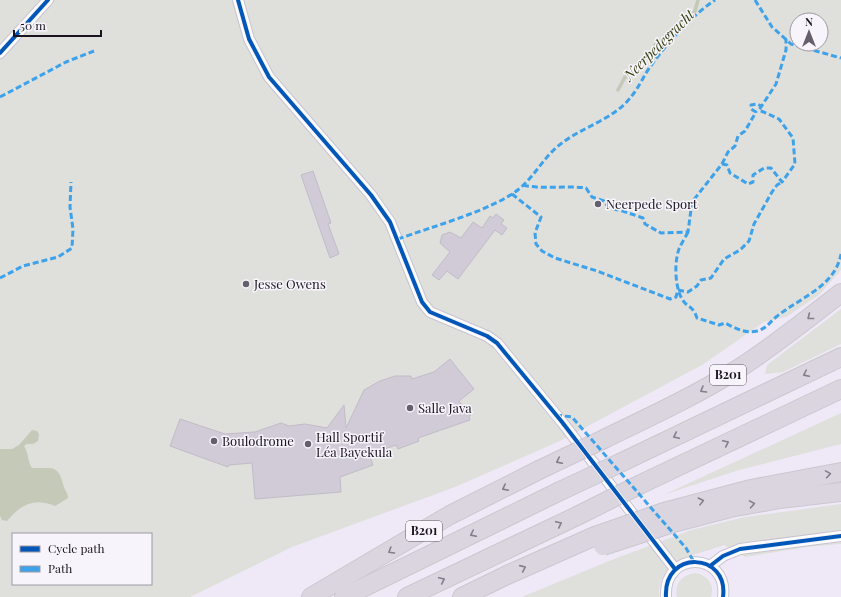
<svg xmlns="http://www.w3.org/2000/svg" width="841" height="597" viewBox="0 0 841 597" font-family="'Playfair Display',serif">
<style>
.green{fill:#dfdfdc;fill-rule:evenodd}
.water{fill:#c4c9b8}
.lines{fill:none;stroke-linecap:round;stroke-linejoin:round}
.stream{stroke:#c4c9b8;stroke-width:3.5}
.building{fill:#d0cbd7;stroke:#c1bcc8}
.minor-casing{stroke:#c9c4d0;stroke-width:12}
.motorway-casing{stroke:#cbc8cf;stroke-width:20}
.minor{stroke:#fdfcfe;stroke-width:10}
.motorway{stroke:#dad5df;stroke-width:18}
.motorway-bridge-casing{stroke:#cbc8cf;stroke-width:20;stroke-linecap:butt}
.motorway-bridge{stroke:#dad5df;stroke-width:18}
.quiet{stroke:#3da2ea;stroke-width:3;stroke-dasharray:6 3;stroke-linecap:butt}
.cycleway-casing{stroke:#f7f4fb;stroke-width:6}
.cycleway{stroke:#0057b8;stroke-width:4}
.oneway{stroke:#837e89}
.poi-dot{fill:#645f6b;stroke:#f7f4fb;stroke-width:1.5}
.labels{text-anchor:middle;stroke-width:3;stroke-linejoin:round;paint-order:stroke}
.shield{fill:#f7f4fb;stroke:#5c5761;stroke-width:1}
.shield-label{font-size:12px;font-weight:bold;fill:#19141f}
.poi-label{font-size:13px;fill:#19141f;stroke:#f7f4fb;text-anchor:start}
.water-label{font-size:14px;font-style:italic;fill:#353f0d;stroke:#f7f4fb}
</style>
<rect width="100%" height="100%" fill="#efe9f7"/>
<g class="green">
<path d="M0,0h841v270l-22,25 -33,22 -22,5 -62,43 -142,76 -105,46 -163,60 -102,50h-190zM797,20h24v24h-24zM13,534h138v50h-138z"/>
<polygon points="841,309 841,344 783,372 765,374 767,365"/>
<polygon points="841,413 841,444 739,470 663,495"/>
<path d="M841,504v40l-34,3 -62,10 -21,-12c-28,11 -66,12 -65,52h-137l87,-36 82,-31 54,-13z"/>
<path d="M695,573c12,2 20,11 16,24h-34c-3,-13 5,-22 18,-24z"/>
</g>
<path class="water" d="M32,430l5,1 2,3 -1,7 -5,3h-6l-3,2c5,7 3,15 8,22 18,1 26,-5 31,16 1,6 5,8 5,14l-13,8c-21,-9 -35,-1 -48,15l-5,-1 -2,-4v-67h12l7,-4z"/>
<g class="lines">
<path class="stream" d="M618,90l7,-13c8,0 17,-8 16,-16l13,-10 1,-6 10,-7 3,-6 11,-5 16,-16 3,-11"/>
</g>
<g class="building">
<polygon points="313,171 331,223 328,224 339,254 330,258 301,175"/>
<polygon points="496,214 504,220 501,224 507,228 502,235 495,230 458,279 447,271 439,280 432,275 450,252 440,243 442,235 450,232 461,238 473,222 482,228 490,216 493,218"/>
<polygon points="450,359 474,389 459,401 471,415 469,416 470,420 418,438 419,441 398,449 396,445 369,455 373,465 340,477 341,492 255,499 252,463 229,465 228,467 170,446 180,419 225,434 255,432 281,423 289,426 305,424 327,428 344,405 346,428 364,390 380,381 395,376 411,376 412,379 434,372"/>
</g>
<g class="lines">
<defs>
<g id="minor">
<polyline points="238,0 249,39 269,77 371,195 390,222 422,302 430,312 487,336 497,343 562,422 675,569"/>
<polyline points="0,53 48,0"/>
<polyline points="710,566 723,556 740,549 841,536"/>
<path d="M666,597c-3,-48 63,-45 57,0"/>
</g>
<g id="motorway">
<path d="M604,439c45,-22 91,-43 134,-70 36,-23 69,-50 103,-76"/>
<polyline points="622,462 841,357"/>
<polyline points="641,484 841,389"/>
<polyline points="664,512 751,489 841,472"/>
<polyline points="673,523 730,508 780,499 841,492"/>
<polyline points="311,597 450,515 539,470"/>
<polyline points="344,597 558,492"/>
<polyline points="407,597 577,516"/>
<polyline points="462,597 507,575 595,536"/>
</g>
</defs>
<use href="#minor" class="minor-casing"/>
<use href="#motorway" class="motorway-casing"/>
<use href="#minor" class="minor"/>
<use href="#motorway" class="motorway"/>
<defs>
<g id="motorway-bridge">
<polyline points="539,470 604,439"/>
<polyline points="558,492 622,462"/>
<polyline points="577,516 641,484"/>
<polyline points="595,536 664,512"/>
<polyline points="603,546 673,523"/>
</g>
</defs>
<use href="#motorway-bridge" class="motorway-bridge-casing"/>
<use href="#motorway-bridge" class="motorway-bridge"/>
<g class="quiet">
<polyline points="755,0 772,27 791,44 841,58"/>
<polyline points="0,97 66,62 94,51"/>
<polyline points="722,164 728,152 735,146 738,136 745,131 756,112 751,109 751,105 757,104 761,106"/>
<path d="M523,185c20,5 42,0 63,3l6,9 12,4 5,7c12,2 22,6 34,10l2,6 16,9 27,-1 4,-30 30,-38 5,1 3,8 18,11 5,-2v-7l11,-7h7l11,14 13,-18 -2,-26 -14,-19 -20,-9 17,-26 10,-34v-11"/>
<polyline points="512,194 541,217 535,233 536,244 542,251 555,258 597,271 670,299 676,297 678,290 688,292 697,286 701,280 711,278 724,259 740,250 749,241 754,224 772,192 777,185 782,182"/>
<path d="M688,232c-3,6 -7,12 -9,17 -5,14 -4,38 3,50 5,9 10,5 15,19l22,7 6,-2c10,5 20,11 32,8 10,-3 12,-8 19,-14 23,-19 59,-30 65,-63"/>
<path d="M398,239c33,-12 95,-29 121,-50 16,-13 26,-34 43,-46 21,-16 53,-25 68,-45 8,-9 13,-21 20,-31 18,-25 39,-49 65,-67"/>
<polyline points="0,278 23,266 58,257 72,248 73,229 70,207 71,182"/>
<polyline points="556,415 572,417 686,548 694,562"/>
</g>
<defs>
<g id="cycleway">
<polyline points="238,0 249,39 269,77 371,195 390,222 422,302 430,312 487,336 497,343 562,422 675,569"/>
<polyline points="0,53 48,0"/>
<polyline points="710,566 723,556 740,549 841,536"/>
<path d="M666,597c-3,-48 63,-45 57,0"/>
</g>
</defs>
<use href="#cycleway" class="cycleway-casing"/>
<use href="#cycleway" class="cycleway"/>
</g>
<defs><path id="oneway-chevron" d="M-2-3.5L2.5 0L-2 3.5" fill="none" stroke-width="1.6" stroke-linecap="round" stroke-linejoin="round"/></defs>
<g class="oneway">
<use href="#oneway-chevron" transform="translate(810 317) rotate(142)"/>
<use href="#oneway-chevron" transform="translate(806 374) rotate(154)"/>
<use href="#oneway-chevron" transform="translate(703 390) rotate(150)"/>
<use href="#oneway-chevron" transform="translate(676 436) rotate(155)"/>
<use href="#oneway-chevron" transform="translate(726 443) rotate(-25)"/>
<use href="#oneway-chevron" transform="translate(559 461) rotate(154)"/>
<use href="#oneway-chevron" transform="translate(828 474) rotate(-9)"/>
<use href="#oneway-chevron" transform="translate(505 488) rotate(153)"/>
<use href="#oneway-chevron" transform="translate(701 501) rotate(-14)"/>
<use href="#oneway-chevron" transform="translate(752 504) rotate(-10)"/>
<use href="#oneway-chevron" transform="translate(559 524) rotate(-25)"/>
<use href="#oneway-chevron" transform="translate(473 534) rotate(154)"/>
<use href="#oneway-chevron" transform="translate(391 551) rotate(149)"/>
<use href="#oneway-chevron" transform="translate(523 568) rotate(-24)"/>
<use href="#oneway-chevron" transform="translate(442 580) rotate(-25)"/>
</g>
<g class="poi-dot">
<circle cx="598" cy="204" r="4"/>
<circle cx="246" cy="284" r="4"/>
<circle cx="410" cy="408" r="4"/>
<circle cx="214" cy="441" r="4"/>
<circle cx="308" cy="444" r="4"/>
</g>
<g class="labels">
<g class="shield">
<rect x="710" y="365" width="36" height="20" rx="3"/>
<rect x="406" y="521" width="36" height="20" rx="3"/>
</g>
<g class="shield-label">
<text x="728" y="379">B201</text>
<text x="424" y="535">B201</text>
</g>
<g class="poi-label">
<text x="606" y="209">Neerpede Sport</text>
<text x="254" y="289">Jesse Owens</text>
<text x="418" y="413">Salle Java</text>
<text x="316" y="442">Hall Sportif<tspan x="316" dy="15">Léa Bayekula</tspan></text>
<text x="222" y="446">Boulodrome</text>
</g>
<g class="water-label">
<text transform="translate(659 45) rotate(-45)" y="5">Neerpedegracht</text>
</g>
</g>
<rect x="12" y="533" width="140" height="52" fill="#f7f4fb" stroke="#9e9aa3"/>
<rect x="20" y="546" width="20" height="6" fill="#0057b8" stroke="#9e9aa3"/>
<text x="48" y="553" font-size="12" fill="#19141f">Cycle path</text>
<rect x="20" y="566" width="20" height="6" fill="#3da2ea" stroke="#9e9aa3"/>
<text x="48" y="573" font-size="12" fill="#19141f">Path</text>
<g transform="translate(809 32)"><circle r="19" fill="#f7f4fb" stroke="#9e9aa3"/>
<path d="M0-3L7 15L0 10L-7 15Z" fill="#645f6b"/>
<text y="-6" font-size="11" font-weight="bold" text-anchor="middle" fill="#19141f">N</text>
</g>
<path d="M14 30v6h87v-6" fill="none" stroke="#19141f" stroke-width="2"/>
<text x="20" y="30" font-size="12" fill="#19141f" stroke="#f7f4fb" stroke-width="3" paint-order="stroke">50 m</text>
</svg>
